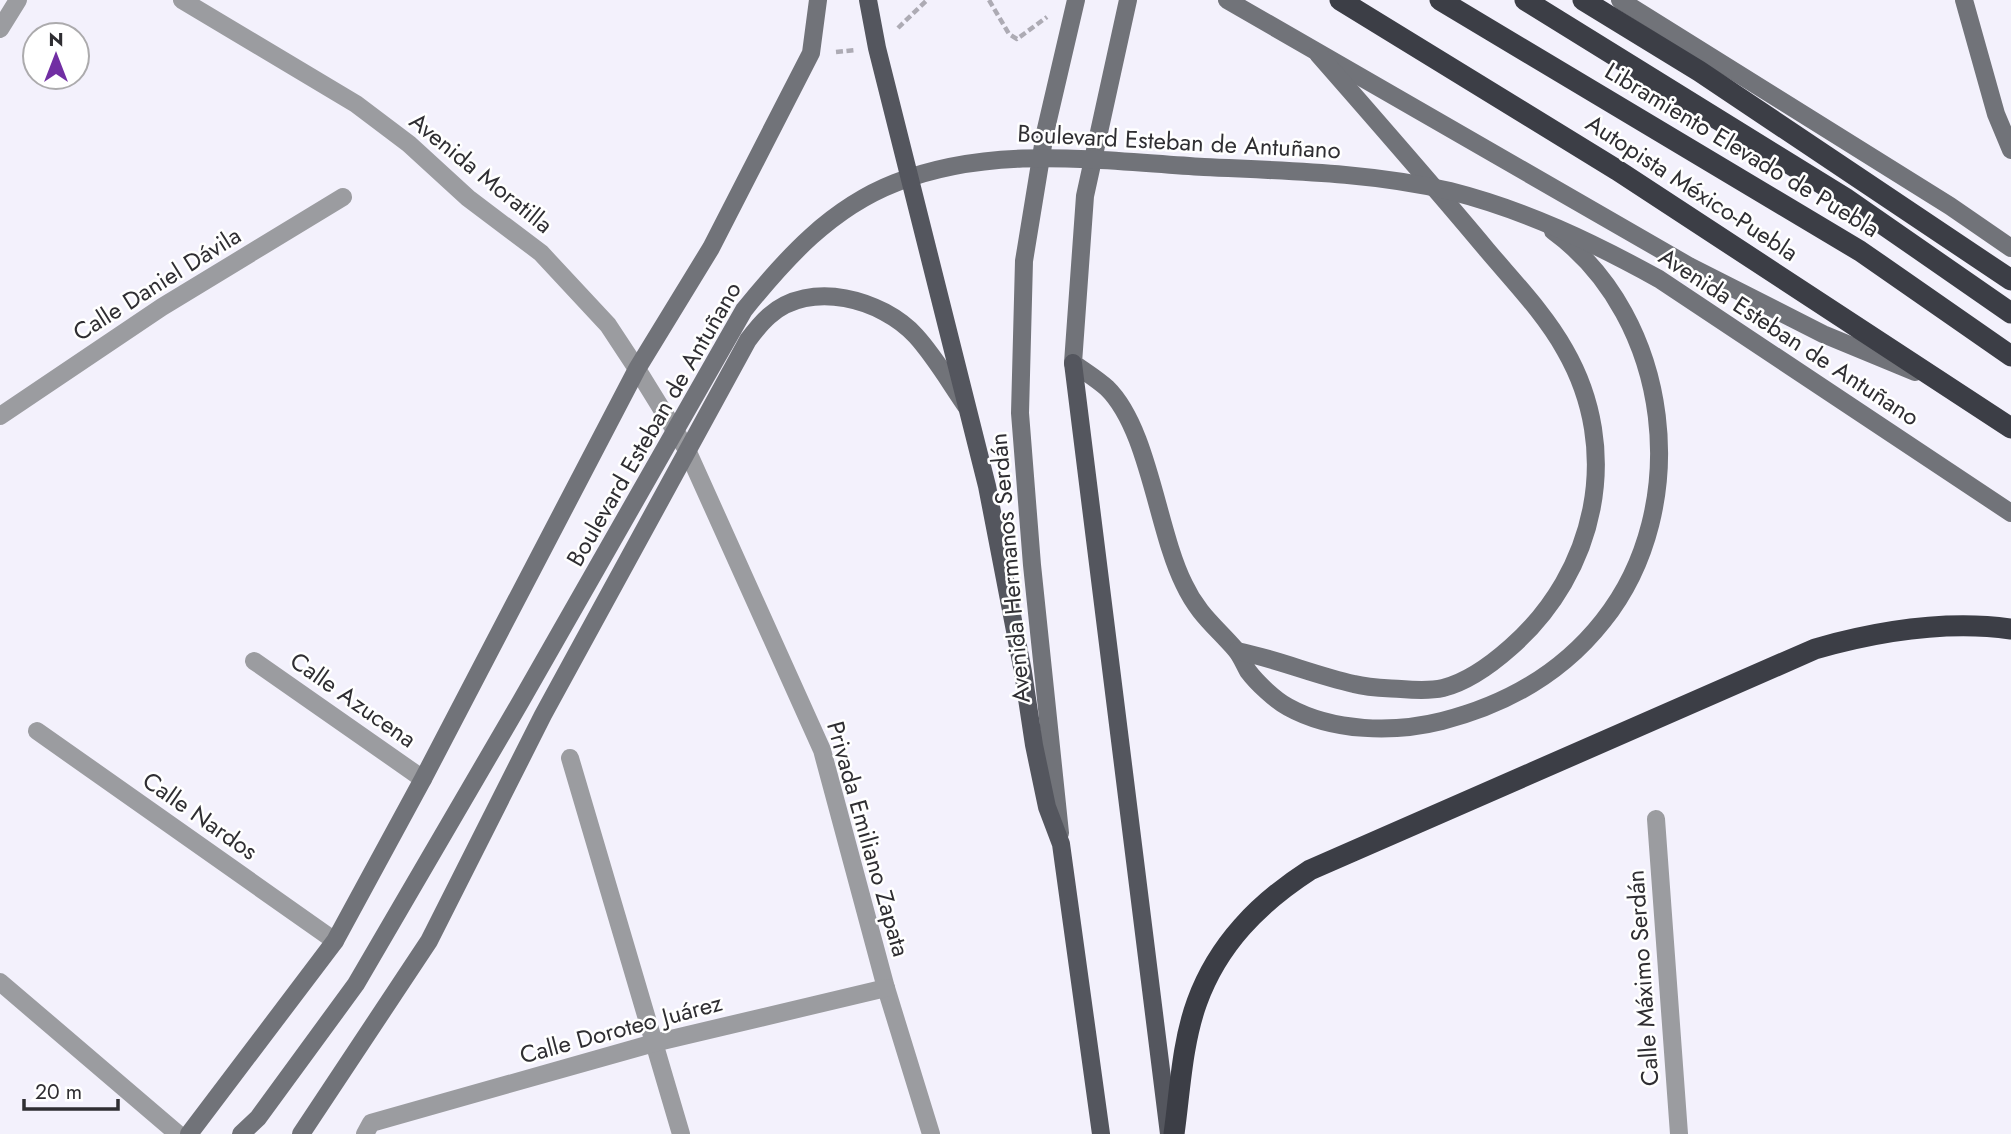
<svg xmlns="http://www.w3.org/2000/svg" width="2011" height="1134" viewBox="0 0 2011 1134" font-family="Jost,sans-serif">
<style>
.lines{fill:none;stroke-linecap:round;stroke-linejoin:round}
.path{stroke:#adabb4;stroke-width:4.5;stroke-dasharray:7 3.5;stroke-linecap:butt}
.street{stroke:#9b9ca0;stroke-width:18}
.secondary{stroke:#717379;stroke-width:18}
.primary{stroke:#54565e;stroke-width:18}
.highway{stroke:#3c3e46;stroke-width:21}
.labels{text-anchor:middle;stroke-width:5;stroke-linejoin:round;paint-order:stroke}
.street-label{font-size:24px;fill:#2f2e32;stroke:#fff}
</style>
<rect width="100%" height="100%" fill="#f3f1fc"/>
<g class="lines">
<g class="path">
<polyline points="989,0 1009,34 1017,39 1047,17"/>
<polyline points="898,28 927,0"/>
<polyline points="836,52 856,50"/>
</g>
<g class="street">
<polyline points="182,0 356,104 409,144 468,198 541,253 608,325 637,369 687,450 822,750 886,988 931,1134"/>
<polyline points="0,29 18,0"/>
<polyline points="0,416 162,307 343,197"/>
<polyline points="254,661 423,779"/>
<polyline points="37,731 335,941"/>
<polyline points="570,758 681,1134"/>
<polyline points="1656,819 1679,1134"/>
<polyline points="0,982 178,1134"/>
<polyline points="365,1134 371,1123 654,1043 886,988"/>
</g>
<g class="secondary">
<path d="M1128,0l-43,196 -12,167c11,8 24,16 34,25 42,41 50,142 77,196 14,30 31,42 52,66 5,6 8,14 12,21 9,12 27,29 40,36 45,25 106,26 154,14 63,-16 120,-48 161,-100 91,-114 69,-303 -50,-390"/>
<polyline points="1227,0 1689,266 1823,334 1915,372"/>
<polyline points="1620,0 1950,206 2011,248"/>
<polyline points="1964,0 1996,114 2011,150"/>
<path d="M1237,651c40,8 77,24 117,33 15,4 32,4 47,5 13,1 29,2 42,-1 24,-6 50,-25 68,-41 85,-75 112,-196 54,-297 -20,-36 -51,-68 -78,-100 -55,-66 -112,-131 -169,-196"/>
<polyline points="1060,833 1032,565 1020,413 1024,261 1045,133 1076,0"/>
<polyline points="189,1134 335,941 423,779 637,369 711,248 811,53 818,0"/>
<path d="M241,1134l17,-16 98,-134 165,-283 223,-391c42,-52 87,-102 151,-127 98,-39 206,-22 309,-16 82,4 165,5 246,24 75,19 142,51 209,88l352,234"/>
<path d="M301,1134l128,-193 114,-226 205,-375c6,-8 13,-17 21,-24 41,-37 113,-17 147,20 19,21 34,47 50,70"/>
</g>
<g class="primary">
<polyline points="868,0 877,48 987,486 1023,672 1034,745 1047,807 1061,844 1101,1134"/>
<polyline points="1073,363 1169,1134"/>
</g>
<g class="highway">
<polyline points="1340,0 1617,170 2011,428"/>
<polyline points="1440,0 1860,251 2011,356"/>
<polyline points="1525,0 1845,198 2011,313"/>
<polyline points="1583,0 1699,71 2011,280"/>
<path d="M1174,1134c6,-43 8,-91 23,-132 21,-58 62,-99 113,-132l505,-221c63,-18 130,-29 196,-20"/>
</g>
</g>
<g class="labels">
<g class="street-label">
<text transform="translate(1179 142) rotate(3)" y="8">Boulevard Esteban de Antuñano</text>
<text transform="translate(1742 150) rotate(31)" y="8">Libramiento Elevado de Puebla</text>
<text transform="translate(481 173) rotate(39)" y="8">Avenida Moratilla</text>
<text transform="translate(1692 188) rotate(33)" y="8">Autopista México-Puebla</text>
<text transform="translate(157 284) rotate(-32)" y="8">Calle Daniel Dávila</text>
<text transform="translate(1789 337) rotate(33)" y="8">Avenida Esteban de Antuñano</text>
<text transform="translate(654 424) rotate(-60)" y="8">Boulevard Esteban de Antuñano</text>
<text transform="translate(1010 568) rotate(-95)" y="8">Avenida Hermanos Serdán</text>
<text transform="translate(353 700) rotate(35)" y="8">Calle Azucena</text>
<text transform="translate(200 816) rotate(35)" y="8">Calle Nardos</text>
<text transform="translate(868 839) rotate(74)" y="8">Privada Emiliano Zapata</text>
<text transform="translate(1643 978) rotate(-94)" y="8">Calle Máximo Serdán</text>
<text transform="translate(621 1029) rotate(-15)" y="8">Calle Doroteo Juárez</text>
</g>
</g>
<g transform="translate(56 56)"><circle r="33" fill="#ffffff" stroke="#acabad" stroke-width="2"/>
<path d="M0-5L12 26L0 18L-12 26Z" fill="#712ea3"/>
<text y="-10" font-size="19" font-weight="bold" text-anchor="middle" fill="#2f2e32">N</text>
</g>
<path d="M24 1099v10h94v-10" fill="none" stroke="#2f2e32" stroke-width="3.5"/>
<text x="35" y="1099" font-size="21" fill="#2f2e32" stroke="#ffffff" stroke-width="5" paint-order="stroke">20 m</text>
</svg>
